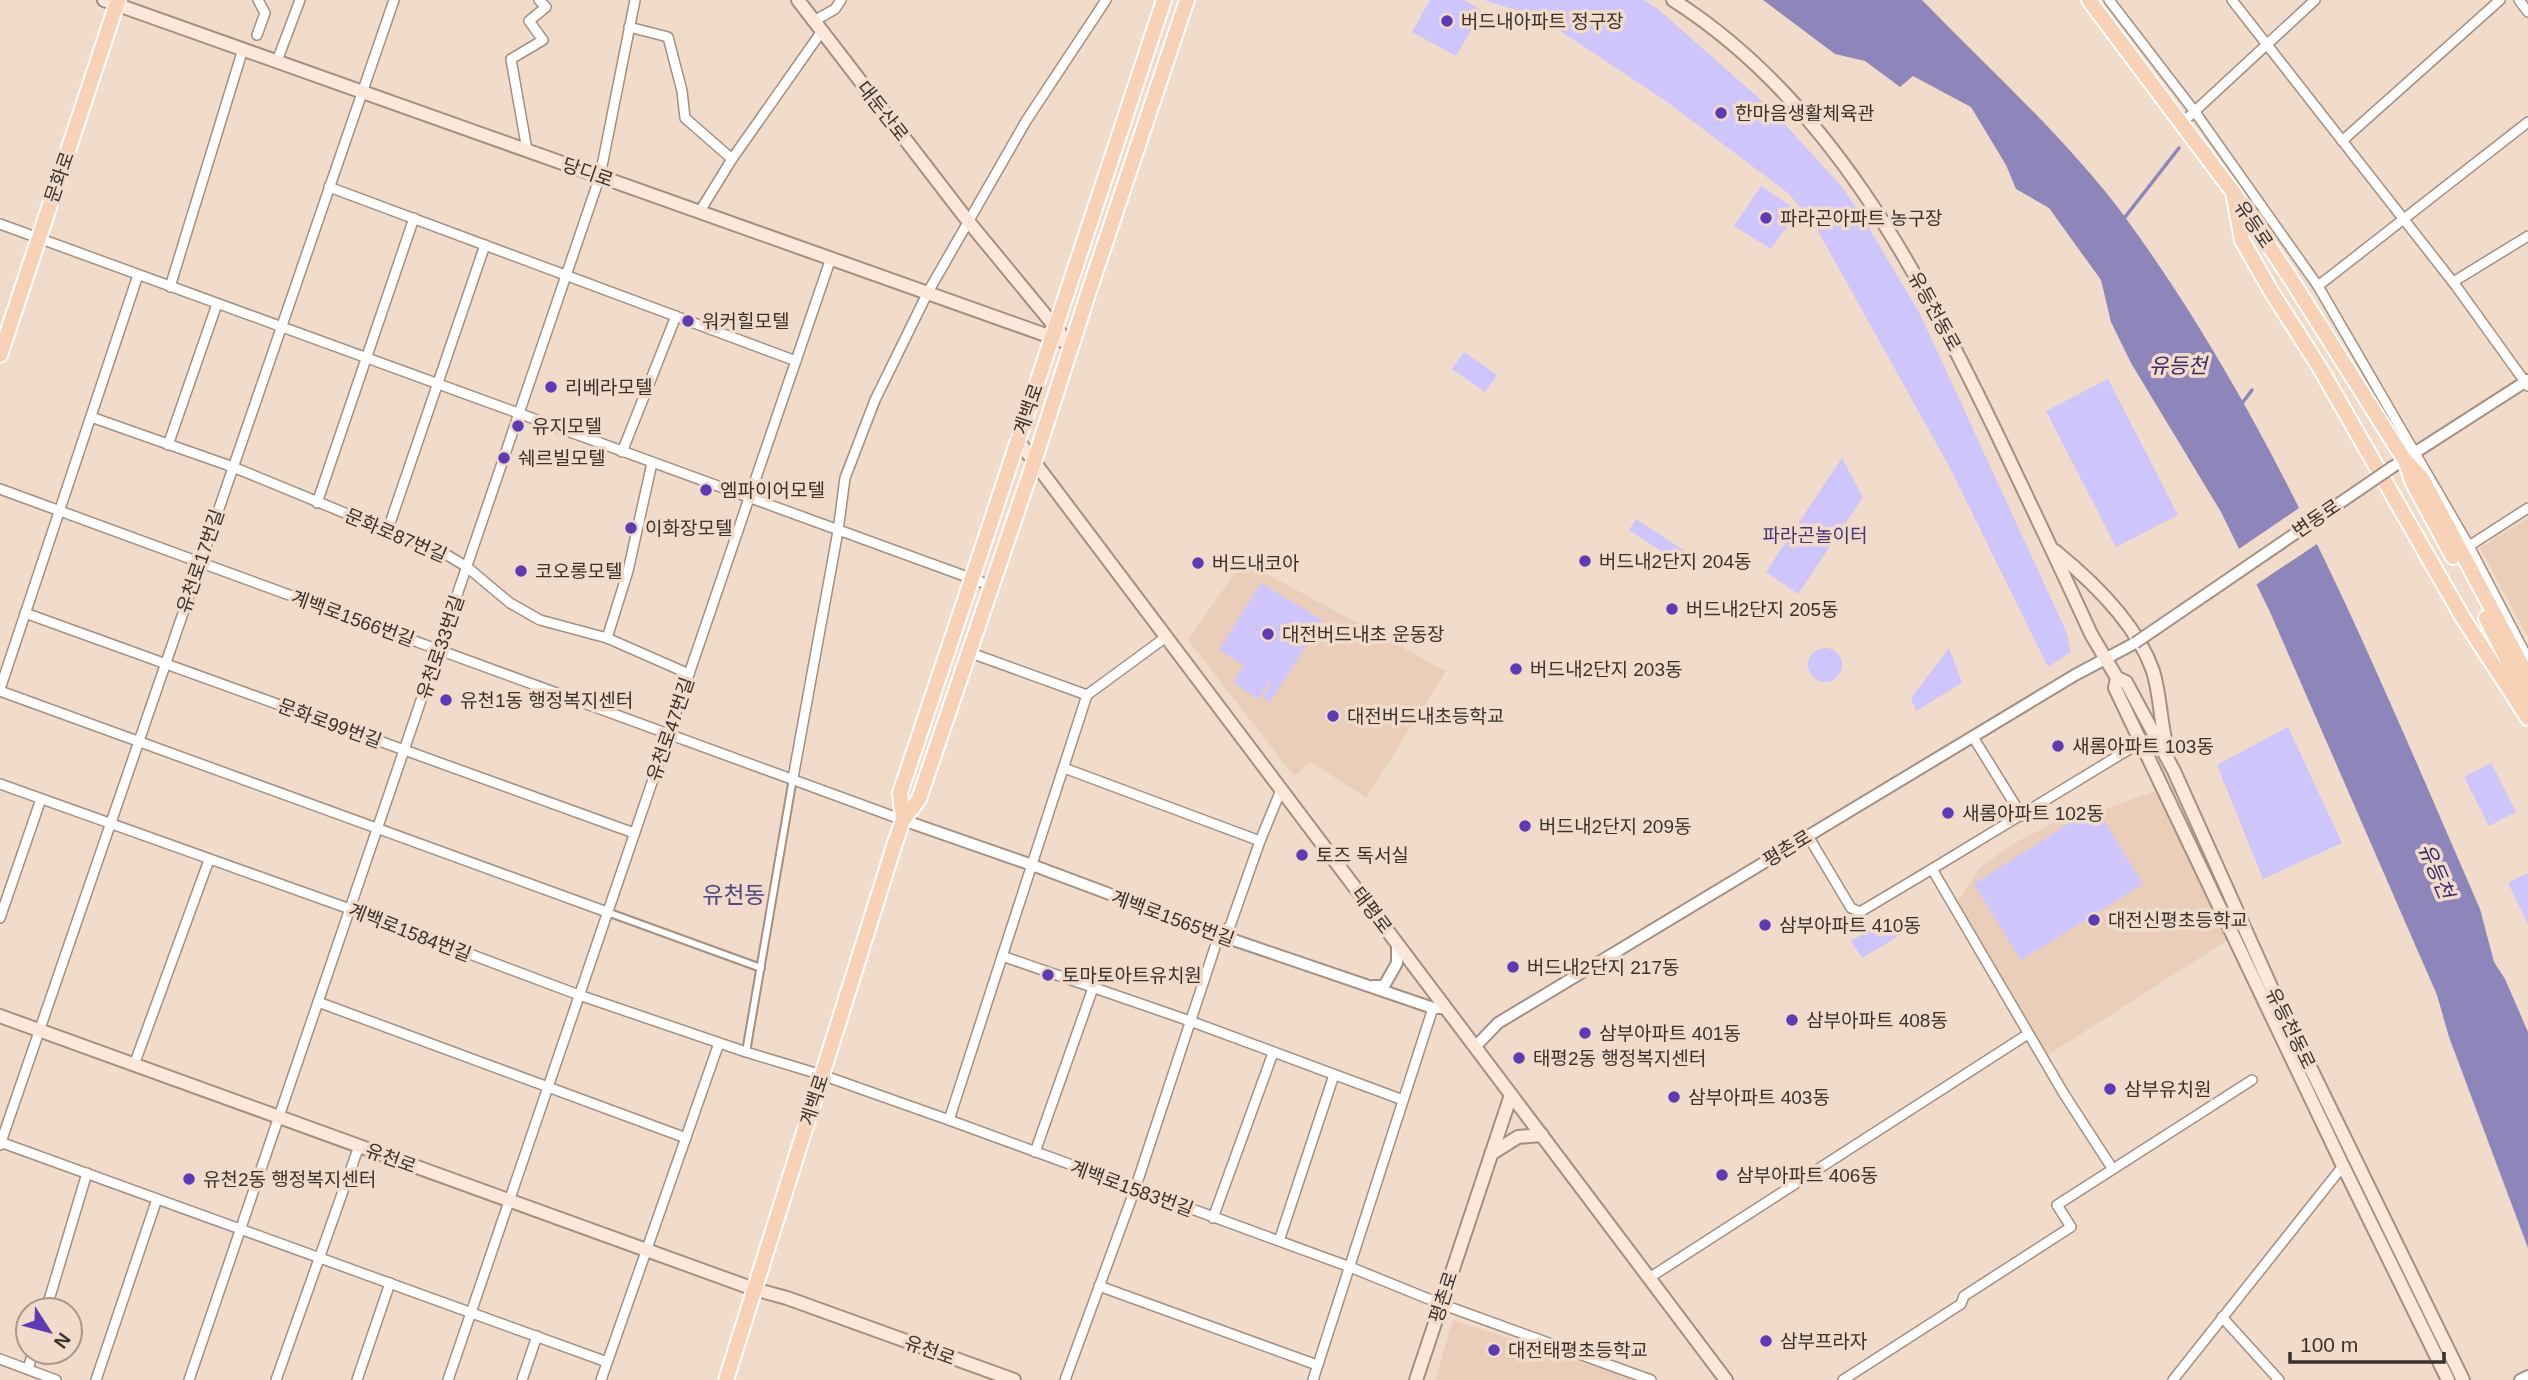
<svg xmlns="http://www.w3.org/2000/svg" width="2528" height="1380" viewBox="0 0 2528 1380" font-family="Helvetica,'Noto Sans KR',sans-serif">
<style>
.built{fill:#eaceba}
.green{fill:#cdc5fb}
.water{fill:#8e86ba}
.pier{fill:#f1dbcb}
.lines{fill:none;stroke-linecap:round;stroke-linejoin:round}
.stream{stroke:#8e86ba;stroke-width:3.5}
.pedestrian-casing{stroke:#a48f81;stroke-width:10}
.minor-casing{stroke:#a48f81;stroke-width:12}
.tertiary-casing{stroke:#a48f81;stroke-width:14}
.secondary-casing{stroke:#a48f81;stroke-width:16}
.primary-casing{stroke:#fff;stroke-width:18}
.pedestrian{stroke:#fff;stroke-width:6}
.minor{stroke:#fff;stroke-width:9}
.tertiary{stroke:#fff;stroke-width:10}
.secondary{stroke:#fbe8db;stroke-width:12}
.primary{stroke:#f8d2b7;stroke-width:14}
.tertiary-bridge-casing{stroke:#a48f81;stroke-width:14;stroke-linecap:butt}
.tertiary-bridge{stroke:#fff;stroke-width:10}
.poi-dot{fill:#5f3bb3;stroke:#f1dbcb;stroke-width:2.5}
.labels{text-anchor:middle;stroke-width:7;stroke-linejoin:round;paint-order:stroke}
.poi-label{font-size:19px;fill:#3b322c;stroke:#f1dbcb;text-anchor:start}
.street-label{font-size:19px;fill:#3b322c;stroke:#f1dbcb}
.park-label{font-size:19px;fill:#463678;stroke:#f1dbcb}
.water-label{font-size:21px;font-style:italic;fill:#3b2b6b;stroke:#f1dbcb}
.quarter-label{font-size:23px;fill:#524583;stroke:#f1dbcb}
</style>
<rect width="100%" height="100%" fill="#f1dbcb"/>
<g class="built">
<polygon points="2528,518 2528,637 2480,548"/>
<polygon points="1243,561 1446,671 1366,798 1311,762 1294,776 1188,640"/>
<polygon points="2156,791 2229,939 2048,1055 1957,901 1982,866 2018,841 2056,822 2093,813"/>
<polygon points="1453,1320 1636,1380 1435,1380"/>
</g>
<g class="green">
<polygon points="1430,0 1464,0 1482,11 1456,56 1412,32"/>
<polygon points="1484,0 1644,0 1658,9 1770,108 1842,187 1866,223 1920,314 2066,631 2071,652 2048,667 1950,468 1813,222 1788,193 1663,99 1542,19"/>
<polygon points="1761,186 1798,211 1771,249 1734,226"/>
<polygon points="1464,352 1497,375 1485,392 1452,369"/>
<polygon points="2108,379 2178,515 2116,547 2046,411"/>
<polygon points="1842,458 1863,497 1798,594 1766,572"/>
<polygon points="1636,519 1688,553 1681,564 1629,530"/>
<polygon points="1261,583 1322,620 1270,702 1263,697 1272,682 1270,681 1258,699 1233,682 1244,665 1219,650"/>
<polygon points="1949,648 1962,683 1916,711 1911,698"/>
<circle cx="1825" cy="665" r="17"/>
<polygon points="2288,727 2342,843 2263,879 2217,765"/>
<polygon points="2491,763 2516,812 2489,826 2464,777"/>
<polygon points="2076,819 2104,821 2143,884 2021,960 1974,884"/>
<polygon points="2528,873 2528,924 2508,883"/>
<polygon points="1890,918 1900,935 1862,958 1851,941"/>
</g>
<path class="water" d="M1763,0h159c69,71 144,138 203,217 154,211 251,454 355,692l14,53 11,17 23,53v216l-79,-211 -12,-42 -167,-383 -49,-100 -90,-149 -20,-41 -10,-42 -52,-72 -33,-19 -10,-24 -35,-58 -58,-31 -13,11 -35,-26 -30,-7z"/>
<polygon class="pier" points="2302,506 2320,542 2254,586 2236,551"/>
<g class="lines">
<g class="stream">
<polyline points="2122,221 2179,148"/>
<polyline points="2243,402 2252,390"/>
</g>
<defs>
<g id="pedestrian">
<polyline points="607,912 761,968"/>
<polyline points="746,1052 793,778"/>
</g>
<g id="minor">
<polyline points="2109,0 2195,112 2318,286 2469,546 2528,659"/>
<polyline points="2232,0 2456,286 2528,386"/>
<polyline points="2519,0 2528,12"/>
<polyline points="814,21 835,9 841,0"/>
<polyline points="629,27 668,37 682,91 685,118 732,159"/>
<polyline points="257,35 265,13 258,0"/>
<polyline points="277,61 300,0"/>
<polyline points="2182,123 2315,0"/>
<polyline points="2342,141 2500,0"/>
<polyline points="527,150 511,59 543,40 529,21 546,7 539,0"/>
<polyline points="329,187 796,361"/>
<polyline points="700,211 732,159 822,31"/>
<polyline points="0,224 992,586"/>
<polyline points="2453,282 2528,236"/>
<polyline points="2318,286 2528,122"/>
<polyline points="170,287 243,49"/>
<polyline points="91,417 233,467 447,555 467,567 510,603 540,620 607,638 689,674"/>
<polyline points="168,445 217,304"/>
<polyline points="622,452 676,316"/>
<polyline points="0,489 903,820"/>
<polyline points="317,503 414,218"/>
<polyline points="387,532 485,245"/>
<polyline points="2469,546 2528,508"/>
<polyline points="25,613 634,833"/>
<polyline points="607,638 628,571 652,463"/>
<polyline points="968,652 1087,695"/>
<polyline points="0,689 138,275"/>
<polyline points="0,691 607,912"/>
<polyline points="1973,737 2022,816"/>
<polyline points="1064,768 1260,841"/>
<polyline points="793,778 838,531 845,478 875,400 928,292 1026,121 1106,0"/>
<polyline points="0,784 350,909 579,995 746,1052 822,1075 949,1120 1350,1267 1441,1304 1651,1380"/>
<polyline points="1808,836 1851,908 1860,912 1932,869 2064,1094 2112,1168"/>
<polyline points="1932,869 2141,742"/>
<polyline points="0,918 41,799"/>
<polyline points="1002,956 1190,1021 1403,1100"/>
<polyline points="318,1002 686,1138"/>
<polyline points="134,1065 209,860"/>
<polyline points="949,1120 1087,695 1166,637"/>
<polyline points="0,1142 607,1362"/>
<polyline points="0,1145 394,0"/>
<polyline points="1035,1152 1093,988"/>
<polyline points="1213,1218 1273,1053"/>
<polyline points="1279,1241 1334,1075"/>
<polyline points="1649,1278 2028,1034"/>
<polyline points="1099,1286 1317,1365"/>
<polyline points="46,1310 87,1173"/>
<polyline points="2222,1317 2279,1380"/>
<polyline points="0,1359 56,1380"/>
<polyline points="28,1369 33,1352"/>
<polyline points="96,1380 157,1199"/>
<polyline points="189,1380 600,176 635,0"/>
<polyline points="276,1380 359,1146"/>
<polyline points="357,1380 390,1283"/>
<polyline points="448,1380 831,258"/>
<polyline points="522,1380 537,1336"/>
<polyline points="601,1380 719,1043"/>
<polyline points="1065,1380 1135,1189 1219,935 1230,926 1260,841 1281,790"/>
<polyline points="1313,1380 1433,1008"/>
<polyline points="1843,1380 1961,1304 1964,1296 2071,1227 2057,1205 2252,1080"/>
<polyline points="2173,1380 2343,1166"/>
</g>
<g id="tertiary">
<polyline points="2391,468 2528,380"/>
<polyline points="903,820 1032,865 1219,935 1433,1008 1446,1008"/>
<polyline points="1374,986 1384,986 1397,963 1397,943"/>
<polyline points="1475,1047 1498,1023 2075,675 2135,643"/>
<polyline points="2520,1380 2528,1376"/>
</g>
<g id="secondary">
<polyline points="104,0 1071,344"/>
<polyline points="798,0 968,221 1061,334"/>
<path d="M1673,0c156,99 245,271 323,432 32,67 64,134 95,202l26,44 9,4 48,89 98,218 191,391"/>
<polyline points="1017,439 1726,1380"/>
<path d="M2055,551c37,30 82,74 98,120 8,26 7,54 15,80"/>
<polyline points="2117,678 2115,688 2343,1166 2448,1380"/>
<polyline points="0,1016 754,1289 787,1298 1014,1380"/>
<polyline points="1491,1154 1518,1137 1542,1135"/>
<polyline points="1416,1380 1511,1095"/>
</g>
<g id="primary">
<polyline points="2089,0 2233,192 2289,276 2404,459 2422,478 2528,677"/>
<polyline points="2234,197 2242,240 2271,291 2320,368 2463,618 2528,718"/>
<polyline points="0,355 118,0"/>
<polyline points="2406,463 2413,483 2453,557"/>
<polyline points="2486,618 2528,700"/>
<path d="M903,820l-3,-27c89,-264 177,-528 264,-793"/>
<polyline points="726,1380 895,843 903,820 919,799 1034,462 1089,291 1187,0"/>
</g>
</defs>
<use href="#pedestrian" class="pedestrian-casing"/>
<use href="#minor" class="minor-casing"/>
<use href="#tertiary" class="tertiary-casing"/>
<use href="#secondary" class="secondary-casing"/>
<use href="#primary" class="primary-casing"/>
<use href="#pedestrian" class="pedestrian"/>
<use href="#minor" class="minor"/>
<use href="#tertiary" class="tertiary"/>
<use href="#secondary" class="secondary"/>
<use href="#primary" class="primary"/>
<defs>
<polyline id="tertiary-bridge" points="2135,643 2391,468"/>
</defs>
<use href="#tertiary-bridge" class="tertiary-bridge-casing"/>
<use href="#tertiary-bridge" class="tertiary-bridge"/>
</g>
<g class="poi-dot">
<circle cx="1447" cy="21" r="7"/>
<circle cx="1721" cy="113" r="7"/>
<circle cx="1766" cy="218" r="7"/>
<circle cx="688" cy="321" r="7"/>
<circle cx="551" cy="387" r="7"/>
<circle cx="518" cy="426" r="7"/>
<circle cx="504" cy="458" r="7"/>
<circle cx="706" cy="490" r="7"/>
<circle cx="631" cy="528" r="7"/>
<circle cx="1585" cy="561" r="7"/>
<circle cx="1198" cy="563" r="7"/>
<circle cx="521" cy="571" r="7"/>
<circle cx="1672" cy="609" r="7"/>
<circle cx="1268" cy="634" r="7"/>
<circle cx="1516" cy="669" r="7"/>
<circle cx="446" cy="700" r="7"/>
<circle cx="1333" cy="716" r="7"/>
<circle cx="2058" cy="746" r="7"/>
<circle cx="1948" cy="813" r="7"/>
<circle cx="1525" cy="826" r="7"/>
<circle cx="1302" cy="855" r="7"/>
<circle cx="2094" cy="920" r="7"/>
<circle cx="1765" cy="925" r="7"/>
<circle cx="1513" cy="967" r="7"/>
<circle cx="1048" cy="975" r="7"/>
<circle cx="1792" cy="1020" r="7"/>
<circle cx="1585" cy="1033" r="7"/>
<circle cx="1519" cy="1058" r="7"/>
<circle cx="2110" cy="1089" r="7"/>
<circle cx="1674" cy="1097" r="7"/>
<circle cx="1722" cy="1175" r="7"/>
<circle cx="189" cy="1179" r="7"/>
<circle cx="1766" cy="1341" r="7"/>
<circle cx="1494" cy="1350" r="7"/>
</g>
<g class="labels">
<g class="poi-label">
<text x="1461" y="28">버드내아파트 정구장</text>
<text x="1735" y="120">한마음생활체육관</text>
<text x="1780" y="225">파라곤아파트 농구장</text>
<text x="702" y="328">워커힐모텔</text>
<text x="565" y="394">리베라모텔</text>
<text x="532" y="433">유지모텔</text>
<text x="518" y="465">쉐르빌모텔</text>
<text x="720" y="497">엠파이어모텔</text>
<text x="645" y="535">이화장모텔</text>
<text x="1599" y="568">버드내2단지 204동</text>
<text x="1212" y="570">버드내코아</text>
<text x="535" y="578">코오롱모텔</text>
<text x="1686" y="616">버드내2단지 205동</text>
<text x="1282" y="641">대전버드내초 운동장</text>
<text x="1530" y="676">버드내2단지 203동</text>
<text x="460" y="707">유천1동 행정복지센터</text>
<text x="1347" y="723">대전버드내초등학교</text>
<text x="2072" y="753">새롬아파트 103동</text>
<text x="1962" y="820">새롬아파트 102동</text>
<text x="1539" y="833">버드내2단지 209동</text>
<text x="1316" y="862">토즈 독서실</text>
<text x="2108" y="927">대전신평초등학교</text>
<text x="1779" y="932">삼부아파트 410동</text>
<text x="1527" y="974">버드내2단지 217동</text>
<text x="1062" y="982">토마토아트유치원</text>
<text x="1806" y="1027">삼부아파트 408동</text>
<text x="1599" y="1040">삼부아파트 401동</text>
<text x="1533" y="1065">태평2동 행정복지센터</text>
<text x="2124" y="1096">삼부유치원</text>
<text x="1688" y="1104">삼부아파트 403동</text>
<text x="1736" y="1182">삼부아파트 406동</text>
<text x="203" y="1186">유천2동 행정복지센터</text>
<text x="1780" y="1348">삼부프라자</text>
<text x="1508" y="1357">대전태평초등학교</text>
</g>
<g class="street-label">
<text transform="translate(883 111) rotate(52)" y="7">대둔산로</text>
<text transform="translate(588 172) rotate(19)" y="7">당디로</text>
<text transform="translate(59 177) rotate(-71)" y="7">문화로</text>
<text transform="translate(2254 224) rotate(56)" y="7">유등로</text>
<text transform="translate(1935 311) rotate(61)" y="7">유등천동로</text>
<text transform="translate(1028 409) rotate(-71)" y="7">계백로</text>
<text transform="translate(2316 518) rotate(-34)" y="7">변동로</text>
<text transform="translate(396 535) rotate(23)" y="7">문화로87번길</text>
<text transform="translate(200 561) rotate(-71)" y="7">유천로17번길</text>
<text transform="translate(353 618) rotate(20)" y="7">계백로1566번길</text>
<text transform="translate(440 647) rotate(-71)" y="7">유천로33번길</text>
<text transform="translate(330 723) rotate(20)" y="7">문화로99번길</text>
<text transform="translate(670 729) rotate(-71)" y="7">유천로47번길</text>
<text transform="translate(1787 848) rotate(-31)" y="7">평촌로</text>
<text transform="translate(1372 910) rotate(53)" y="7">태평로</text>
<text transform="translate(1173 918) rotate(20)" y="7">계백로1565번길</text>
<text transform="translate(410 932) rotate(21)" y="7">계백로1584번길</text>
<text transform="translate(2291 1028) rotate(64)" y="7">유등천동로</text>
<text transform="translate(814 1100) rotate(-72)" y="7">계백로</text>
<text transform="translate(391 1158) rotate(20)" y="7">유천로</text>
<text transform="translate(1132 1188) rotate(20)" y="7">계백로1583번길</text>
<text transform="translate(1443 1297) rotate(-72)" y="7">평촌로</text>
<text transform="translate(930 1350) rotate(20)" y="7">유천로</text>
</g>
<g class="park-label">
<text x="1815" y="542">파라곤놀이터</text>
</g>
<g class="water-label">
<text x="2178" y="373">유등천</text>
<text transform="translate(2436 871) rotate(67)" y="7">유등천</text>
</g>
<g class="quarter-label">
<text x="734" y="903">유천동</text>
</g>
</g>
<g transform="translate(49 1331) rotate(126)"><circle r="33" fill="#f1dbcb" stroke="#a8978b" stroke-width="2"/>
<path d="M0-5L12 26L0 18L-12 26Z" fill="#5f3bb3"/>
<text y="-10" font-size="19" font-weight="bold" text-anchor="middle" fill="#3b322c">N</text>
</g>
<path d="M2290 1352v10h154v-10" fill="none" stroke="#3b322c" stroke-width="3.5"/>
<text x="2300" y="1352" font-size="21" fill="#3b322c" stroke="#f1dbcb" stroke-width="5" paint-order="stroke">100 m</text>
</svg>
